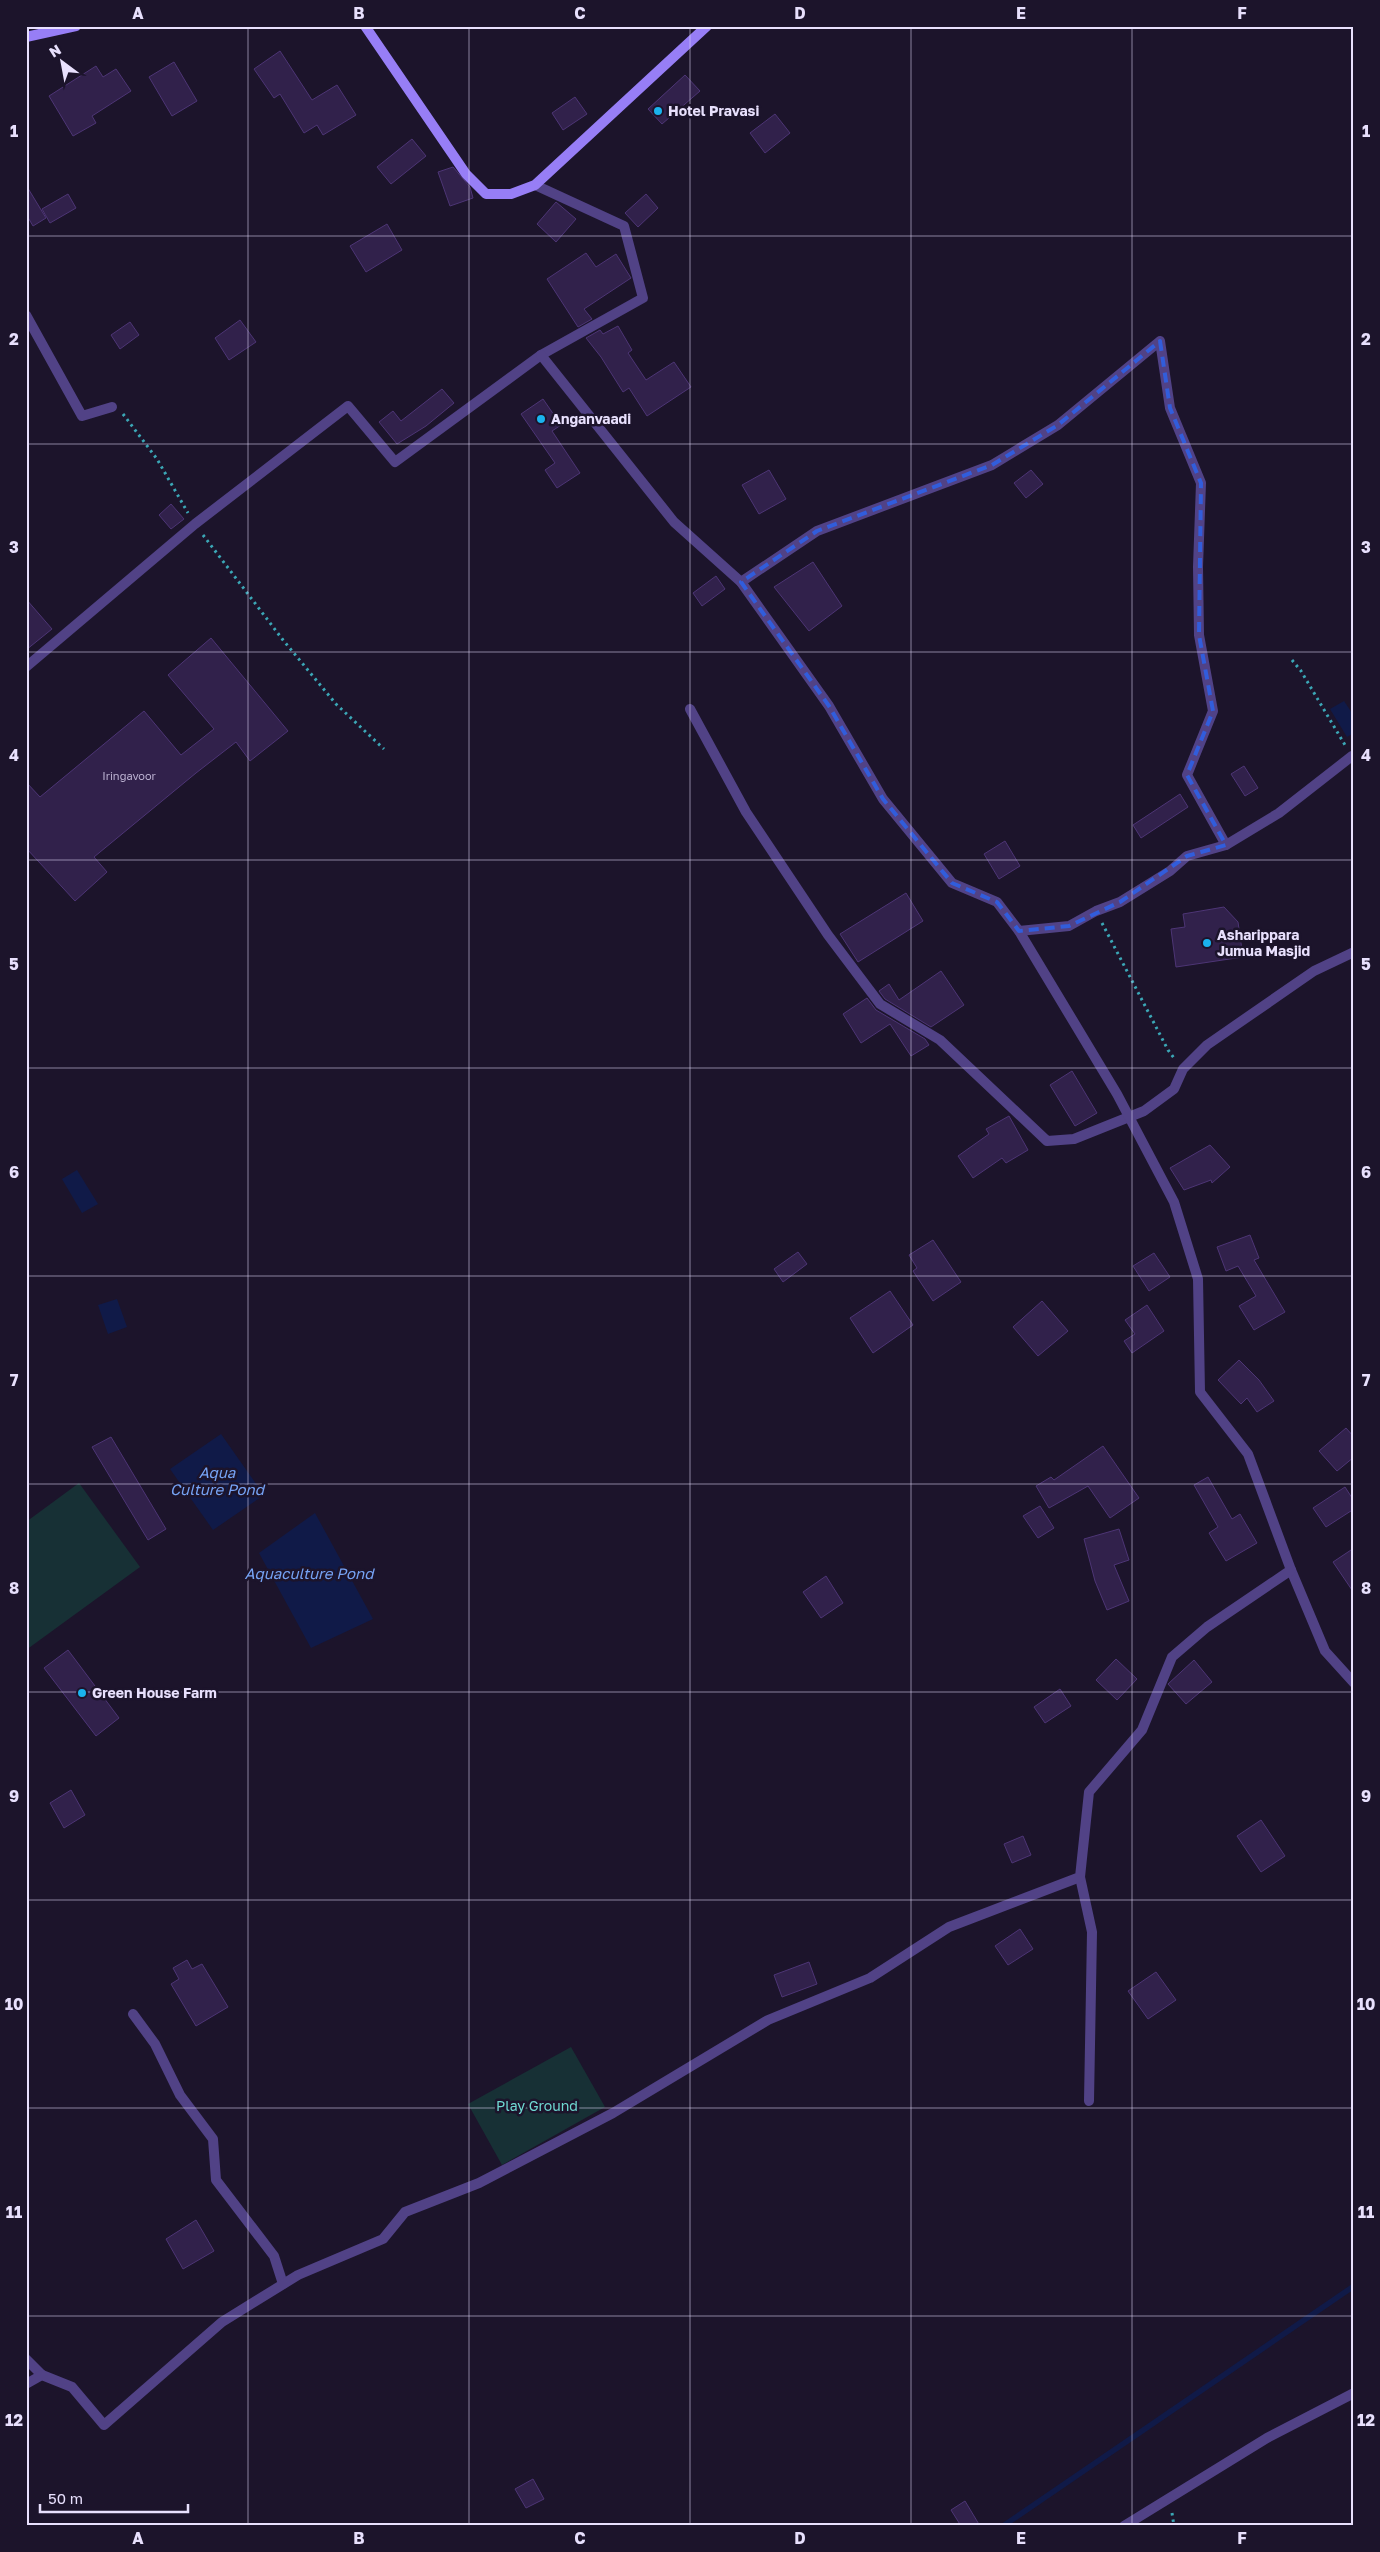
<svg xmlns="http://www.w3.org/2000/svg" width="1380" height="2552" viewBox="0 0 1380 2552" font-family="'Golos Text',sans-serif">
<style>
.green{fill:#173035}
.water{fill:#101a48}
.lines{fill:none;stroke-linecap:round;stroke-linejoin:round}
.stream{stroke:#101a48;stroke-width:5.5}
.building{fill:#31214b;stroke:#4d3575}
.path{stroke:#3ba7b6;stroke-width:3;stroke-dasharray:2.5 4;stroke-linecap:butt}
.street{stroke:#514286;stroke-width:10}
.secondary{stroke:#977ef6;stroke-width:10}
.marked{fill:none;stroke:#315ddc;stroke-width:4;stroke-dasharray:10 6;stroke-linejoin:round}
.grid{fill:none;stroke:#e8e0fd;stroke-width:1;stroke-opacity:0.55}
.poi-dot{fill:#1ab3ee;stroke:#1c142b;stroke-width:2}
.labels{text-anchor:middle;stroke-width:5;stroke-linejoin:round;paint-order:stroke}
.number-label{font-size:11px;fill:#bab0d0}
.poi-label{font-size:14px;font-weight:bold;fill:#e8e0fd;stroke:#1c142b;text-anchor:start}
.park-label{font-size:14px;fill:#6fd9d2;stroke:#1c142b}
.water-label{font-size:15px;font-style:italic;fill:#76a3f5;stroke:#1c142b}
.neatline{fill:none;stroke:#e8e0fd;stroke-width:2}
.grid-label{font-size:16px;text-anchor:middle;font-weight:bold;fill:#e8e0fd}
</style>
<rect width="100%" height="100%" fill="#1c142b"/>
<g class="green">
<polygon points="79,1483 140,1567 26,1650 26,1522"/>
<polygon points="571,2047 605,2107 502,2165 468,2104"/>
</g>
<g class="water">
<polygon points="1344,701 1354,716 1354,733 1347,737 1330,709"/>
<polygon points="77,1170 98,1204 82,1213 62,1179"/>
<polygon points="117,1299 127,1327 108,1334 98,1305"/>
<polygon points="221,1434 264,1495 213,1530 170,1469"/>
<polygon points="315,1513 373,1619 311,1648 259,1553"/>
</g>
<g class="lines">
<polyline class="stream" points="1003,2526 1354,2286"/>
</g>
<g class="building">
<polygon points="280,51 312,100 337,85 356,115 323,135 317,125 304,133 280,94 274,98 254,69"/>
<polygon points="174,62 197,101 172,116 149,77"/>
<polygon points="96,66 103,77 116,69 131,91 92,116 96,123 73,136 49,96"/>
<polygon points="685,75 700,91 662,124 648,109"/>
<polygon points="575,97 587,114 563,130 552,113"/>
<polygon points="775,114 790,133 765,153 750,133"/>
<polygon points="412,139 426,156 391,184 377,167"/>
<polygon points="453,167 470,187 473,198 450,206 438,172"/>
<polygon points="26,185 46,218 33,226 26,214"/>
<polygon points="68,194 76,208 50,223 42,209"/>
<polygon points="646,194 658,208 638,227 625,213"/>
<polygon points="556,202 576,219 556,242 537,224"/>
<polygon points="387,224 402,250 366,272 350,246"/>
<polygon points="586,253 596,267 616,254 631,278 584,309 592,319 578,327 547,279"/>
<polygon points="240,320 256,342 229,360 215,338"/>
<polygon points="130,322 139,335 120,349 111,335"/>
<polygon points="618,326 632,350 628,353 646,380 674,362 691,387 647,416 629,388 623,392 601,357 586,338 600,330 603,334"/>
<polygon points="442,389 454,403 426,426 397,444 379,422 393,411 401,421"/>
<polygon points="543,399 561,425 552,431 580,473 557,488 545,470 555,463 521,414"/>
<polygon points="769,470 786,499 759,514 742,485"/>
<polygon points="1031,470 1043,484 1026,498 1014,483"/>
<polygon points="171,504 184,519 171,529 159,515"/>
<polygon points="813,562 842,606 809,631 774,587"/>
<polygon points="716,576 725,589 702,606 693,593"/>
<polygon points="26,599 52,629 26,650"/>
<polygon points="211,638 288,731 250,761 236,742 196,773 94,857 107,872 75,901 26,848 26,782 40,797 144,711 181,755 214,729 168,675"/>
<polygon points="1244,766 1258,788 1245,796 1231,774"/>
<polygon points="1180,794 1188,807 1141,838 1133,825"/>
<polygon points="1005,841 1020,866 999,879 984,854"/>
<polygon points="906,893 923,921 858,962 840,934"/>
<polygon points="1224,907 1238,922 1243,957 1176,967 1171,929 1185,927 1183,914"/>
<polygon points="941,971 964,1005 931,1027 885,999 879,991 889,984 899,1000"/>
<polygon points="867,998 876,1010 925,1039 929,1045 911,1056 890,1024 861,1043 843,1014"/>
<polygon points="1072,1071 1097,1113 1075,1126 1050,1085"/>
<polygon points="1009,1116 1028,1150 1006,1163 1002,1158 973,1178 958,1156 989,1134 986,1129"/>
<polygon points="1210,1145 1230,1167 1212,1183 1211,1180 1184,1190 1170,1168"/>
<polygon points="1250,1235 1259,1258 1254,1260 1285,1312 1254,1330 1239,1306 1256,1296 1238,1266 1226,1271 1217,1247"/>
<polygon points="933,1240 961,1282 933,1301 913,1271 917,1268 909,1255"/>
<polygon points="798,1252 807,1264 783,1282 774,1269"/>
<polygon points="1154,1253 1170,1277 1149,1291 1133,1266"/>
<polygon points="890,1291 913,1325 873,1353 850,1318"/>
<polygon points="1042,1301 1068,1331 1038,1356 1013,1327"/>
<polygon points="1147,1305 1164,1331 1132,1353 1124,1341 1135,1334 1125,1320"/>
<polygon points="1239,1360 1259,1380 1274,1401 1257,1412 1247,1398 1241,1404 1218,1380"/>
<polygon points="1346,1428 1354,1437 1354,1457 1337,1471 1319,1451"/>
<polygon points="111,1437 166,1529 148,1540 92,1447"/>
<polygon points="1103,1446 1139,1498 1110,1518 1088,1486 1049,1508 1036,1486 1051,1477 1054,1480"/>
<polygon points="1208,1477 1232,1519 1240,1514 1257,1543 1226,1561 1209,1533 1218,1527 1194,1485"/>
<polygon points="1345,1487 1354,1501 1354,1509 1326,1527 1313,1508"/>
<polygon points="1040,1506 1054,1528 1038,1538 1023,1516"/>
<polygon points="1119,1529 1129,1560 1114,1565 1129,1601 1107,1610 1095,1581 1084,1539"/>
<polygon points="1354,1548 1354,1593 1333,1562"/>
<polygon points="826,1576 843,1603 821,1618 803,1592"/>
<polygon points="68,1650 119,1718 96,1736 44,1668"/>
<polygon points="1116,1659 1137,1679 1117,1700 1096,1680"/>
<polygon points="1194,1660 1212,1682 1186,1704 1168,1684"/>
<polygon points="1060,1689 1071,1706 1045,1723 1034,1707"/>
<polygon points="71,1790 85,1815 64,1828 50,1803"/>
<polygon points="1261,1820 1285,1856 1261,1872 1237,1836"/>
<polygon points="1023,1836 1031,1855 1012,1863 1004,1844"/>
<polygon points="1020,1929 1033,1949 1008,1965 995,1946"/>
<polygon points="187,1960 192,1969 202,1964 228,2007 196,2026 171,1984 179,1979 173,1968"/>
<polygon points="809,1962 817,1984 782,1997 774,1975"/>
<polygon points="1156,1972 1176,2000 1148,2019 1128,1991"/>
<polygon points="196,2220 214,2251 183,2269 166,2239"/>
<polygon points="533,2479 544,2499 526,2508 515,2489"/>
<polygon points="965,2501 980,2526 961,2526 951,2510"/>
</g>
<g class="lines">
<g class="path">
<polyline points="123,414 157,459 188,513"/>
<polyline points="203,535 283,640 336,704 384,749"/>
<polyline points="1292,660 1301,671 1345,745"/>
<polyline points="1102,923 1168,1050 1174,1058"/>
<polyline points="1172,2513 1174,2526"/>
</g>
<g class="street">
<polyline points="26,315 82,416 112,407"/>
<polyline points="741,582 817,531 992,465 1058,425 1160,341 1170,408 1201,483 1198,567 1199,635 1213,711 1187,775 1226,845"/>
<polyline points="26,667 195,524 348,406 395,462 541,355 643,298 624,226 535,185"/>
<polyline points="690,709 746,812 828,935 880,1004 940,1040 1047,1141 1074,1139 1144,1111 1174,1089 1183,1069 1207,1045 1314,971 1354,952"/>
<polyline points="1019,931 1069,926 1096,911 1120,902 1170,871 1187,856 1226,845 1279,813 1352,756"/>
<polyline points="1291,1570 1325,1651 1354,1683"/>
<polyline points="1080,1877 1092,1932 1089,2101"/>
<polyline points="133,2014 155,2044 180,2095 213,2139 216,2180 274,2256 283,2284"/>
<polyline points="26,2359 42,2375"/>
<polyline points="26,2384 42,2375 72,2387 104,2425 222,2322 298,2275 383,2239 405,2212 479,2183 613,2113 768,2020 870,1978 949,1927 1080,1877 1089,1792 1142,1730 1172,1657 1207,1627 1291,1570 1248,1454 1200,1392 1198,1279 1174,1202 1117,1094 1019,931 997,902 952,883 883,799 829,706 741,582 674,522 541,355"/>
<polyline points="1124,2526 1267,2438 1354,2393"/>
</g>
<g class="secondary">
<polyline points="365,26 466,174 486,194 511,194 535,185 707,26"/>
<polyline points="26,37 76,26"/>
</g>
</g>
<path class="marked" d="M1160,341l10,67 31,75 -2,152 14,76 -26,64 39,70 -39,11 -67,46 -51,24 -50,5 -22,-29 -45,-19 -69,-84 -54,-93 -88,-124 76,-51 175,-66 66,-40z"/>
<path class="grid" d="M248,26v2500M469,26v2500M690,26v2500M911,26v2500M1132,26v2500M26,236h1328M26,444h1328M26,652h1328M26,860h1328M26,1068h1328M26,1276h1328M26,1484h1328M26,1692h1328M26,1900h1328M26,2108h1328M26,2316h1328"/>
<g class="poi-dot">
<circle cx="658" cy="111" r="5"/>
<circle cx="541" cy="419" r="5"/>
<circle cx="1207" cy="943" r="5"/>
<circle cx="82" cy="1693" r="5"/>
</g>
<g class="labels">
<g class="number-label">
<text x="129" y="780">Iringavoor</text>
</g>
<g class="poi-label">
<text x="668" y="116">Hotel Pravasi</text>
<text x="551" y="424">Anganvaadi</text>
<text x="1217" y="940">Asharippara<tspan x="1217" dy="16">Jumua Masjid</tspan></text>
<text x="92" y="1698">Green House Farm</text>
</g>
<g class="park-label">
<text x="537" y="2111">Play Ground</text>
</g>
<g class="water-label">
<text x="217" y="1478">Aqua<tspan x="217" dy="17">Culture Pond</tspan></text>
<text x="309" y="1579">Aquaculture Pond</text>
</g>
</g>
<rect width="1380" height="2552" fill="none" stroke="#1c142b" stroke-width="55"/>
<g transform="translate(62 62) rotate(328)" stroke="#1c142b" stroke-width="4" paint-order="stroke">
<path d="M0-4L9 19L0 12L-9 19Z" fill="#e8e0fd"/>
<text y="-8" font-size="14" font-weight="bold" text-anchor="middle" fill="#e8e0fd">N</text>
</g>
<path d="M40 2504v8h148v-8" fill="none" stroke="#e8e0fd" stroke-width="2.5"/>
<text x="48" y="2504" font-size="15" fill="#e8e0fd" stroke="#1c142b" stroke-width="4" paint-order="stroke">50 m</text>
<rect x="28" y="28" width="1324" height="2496" class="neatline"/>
<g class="grid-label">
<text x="138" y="19">A</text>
<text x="359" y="19">B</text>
<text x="580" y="19">C</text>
<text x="800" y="19">D</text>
<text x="1021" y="19">E</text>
<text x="1242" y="19">F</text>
<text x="14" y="137">1</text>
<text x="1366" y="137">1</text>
<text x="14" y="345">2</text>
<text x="1366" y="345">2</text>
<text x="14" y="553">3</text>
<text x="1366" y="553">3</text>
<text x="14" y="761">4</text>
<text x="1366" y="761">4</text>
<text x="14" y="970">5</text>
<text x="1366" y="970">5</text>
<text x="14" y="1178">6</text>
<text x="1366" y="1178">6</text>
<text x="14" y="1386">7</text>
<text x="1366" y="1386">7</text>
<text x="14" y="1594">8</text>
<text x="1366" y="1594">8</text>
<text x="14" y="1802">9</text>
<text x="1366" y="1802">9</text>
<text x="14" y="2010">10</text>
<text x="1366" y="2010">10</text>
<text x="14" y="2218">11</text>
<text x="1366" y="2218">11</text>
<text x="14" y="2426">12</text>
<text x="1366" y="2426">12</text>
<text x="138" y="2544">A</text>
<text x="359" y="2544">B</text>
<text x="580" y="2544">C</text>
<text x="800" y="2544">D</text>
<text x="1021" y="2544">E</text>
<text x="1242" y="2544">F</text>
</g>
</svg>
